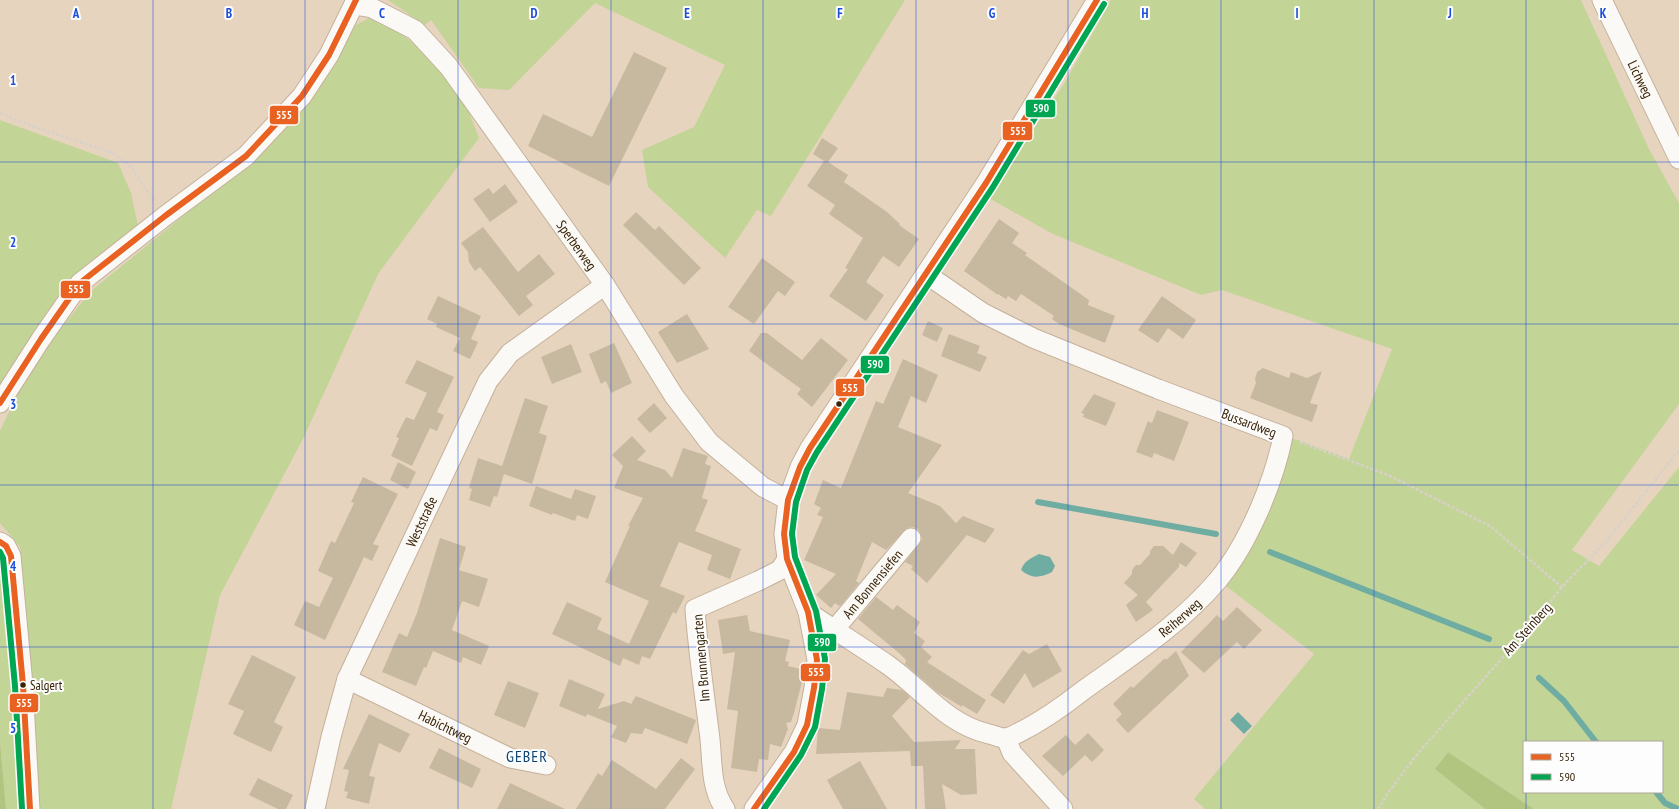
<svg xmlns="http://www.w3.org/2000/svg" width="1679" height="809" viewBox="0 0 1679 809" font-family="'PT Sans Narrow',sans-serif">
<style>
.green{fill:#c3d497;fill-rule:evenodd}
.forest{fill:#b1c580}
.water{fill:#6fada3}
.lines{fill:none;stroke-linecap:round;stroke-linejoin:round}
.stream{stroke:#6fada3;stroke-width:6}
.building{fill:#c7b9a0}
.street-casing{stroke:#c4b19b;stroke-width:21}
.path{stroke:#d7d1c9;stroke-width:2.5;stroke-dasharray:3 2;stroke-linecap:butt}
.street{stroke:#fbf9f5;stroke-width:19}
.bus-1-casing{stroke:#fdfdfd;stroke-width:9}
.bus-2-casing{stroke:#fdfdfd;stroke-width:9}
.bus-1{stroke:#e96221;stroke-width:6}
.bus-2{stroke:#00a651;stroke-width:6}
.grid{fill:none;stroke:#1d4ed8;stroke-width:1;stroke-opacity:0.55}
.bus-dot{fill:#372206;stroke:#fdfdfd;stroke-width:1.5}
.labels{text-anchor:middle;stroke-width:4;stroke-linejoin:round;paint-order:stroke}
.bus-label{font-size:13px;fill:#372206;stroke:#fdfdfd;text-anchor:start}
.street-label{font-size:14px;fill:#372206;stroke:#fdfdfd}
.quarter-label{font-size:16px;letter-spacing:1px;fill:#0b4374;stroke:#fdfdfd}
.grid-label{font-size:13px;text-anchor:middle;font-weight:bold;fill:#1d4ed8;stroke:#fdfdfd;stroke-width:4;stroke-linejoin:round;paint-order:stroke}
.line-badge{stroke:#fdfdfd;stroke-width:1.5}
.badge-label{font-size:11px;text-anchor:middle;font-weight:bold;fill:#fff}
</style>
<rect width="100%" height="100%" fill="#e7d4bf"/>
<g class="green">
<polygon points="388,0 905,0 771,216 757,210 725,258 648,187 642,150 694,127 725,65 595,3 509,90 479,88 431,20 425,25"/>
<path d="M1111,0h470l68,149 30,54v201l-107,146 27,16 80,-99v342h-145l-86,-57 -13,17 50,40h-280l-11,-10 120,-145 -88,-68 4,-21 53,-128 15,3 51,19 43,-110 -170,-59 -21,5 -148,-61 -66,-37 77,-113zM1524,742h138v50h-138z"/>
<polygon points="369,18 393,26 446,72 466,105 479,138 378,274 304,437 220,595 171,809 6,809 0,742 0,559 22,564 20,547 0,523 0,431 16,397 45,348 91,291 270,145 307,100 336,59 354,26"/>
<polygon points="0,120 118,163 131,193 138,226 0,387"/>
</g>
<g class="forest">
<polygon points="0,742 6,809 0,809"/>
<polygon points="1448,752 1534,809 1485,809 1435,769"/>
</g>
<g class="water">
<path d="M1039,554l11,3 5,9 -3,6c-12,6 -21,7 -31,-2 3,-9 10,-12 18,-16z"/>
<polygon points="1238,712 1252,726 1244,734 1230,720"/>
</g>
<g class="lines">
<g class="stream">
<polyline points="1038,502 1216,534"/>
<polyline points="1270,552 1489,639"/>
<polyline points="1539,678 1564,701 1596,742"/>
<polyline points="1656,792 1665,803 1678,809"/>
</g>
</g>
<g class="building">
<polygon points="634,52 667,68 609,186 528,146 543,114 592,137"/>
<polygon points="822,138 838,148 828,162 848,175 844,182 887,212 900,224 899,225 919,239 899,267 883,256 866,282 884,295 866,321 829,296 848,269 845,268 863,238 829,214 835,205 807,186 824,161 813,154"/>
<polygon points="505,184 518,202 490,222 473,199 489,188 493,194"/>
<polygon points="636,212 655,230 659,226 701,268 684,285 623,225"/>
<polygon points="999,219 1019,233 1012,243 1027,253 1025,255 1089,300 1088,305 1115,316 1105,343 1059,324 1052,319 1054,316 1021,294 1016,301 1008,296 1006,299 998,294 998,295 964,271"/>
<polygon points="483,227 518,272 539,254 555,274 526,296 533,305 519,316 480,267 475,271 469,262 468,252 461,243"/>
<polygon points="762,258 795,282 785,296 778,291 754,324 728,307"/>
<polygon points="438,296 481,316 471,339 478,342 470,359 453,351 460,338 436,327 437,324 427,319"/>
<polygon points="1162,296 1196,320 1183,339 1168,328 1158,343 1138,330"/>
<polygon points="687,314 709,349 677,363 658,332"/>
<polygon points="928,321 943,328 937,342 922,335"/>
<polygon points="761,333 767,333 802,360 821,338 848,360 812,407 797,394 801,389 749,351"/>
<polygon points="949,334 980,346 977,353 987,357 980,372 941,356"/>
<polygon points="614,343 632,383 611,393 606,381 601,384 589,354"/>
<polygon points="571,344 582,372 552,384 541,357"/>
<polygon points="903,359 938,375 926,403 911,396 898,427 942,445 908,493 940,506 956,523 963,516 995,529 985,543 967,535 927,583 911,569 913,566 905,562 922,540 921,535 918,529 913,527 907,528 886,550 872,542 856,581 859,583 841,605 839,606 835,603 831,608 816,595 836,574 804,560 823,517 817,515 821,508 814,504 823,480 841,488 876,401 883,404"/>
<polygon points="417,360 454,377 437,412 444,415 437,431 430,428 412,466 391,456 399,438 396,437 406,417 414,420 427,393 405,383"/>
<polygon points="1263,368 1289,378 1291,372 1307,378 1322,371 1310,403 1318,405 1312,422 1250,398 1256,383 1255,379 1257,372"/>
<polygon points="1094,394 1116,403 1106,426 1083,417 1084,414 1081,413"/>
<polygon points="525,398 548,406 539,433 547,436 532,484 504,474 497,497 494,496 490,507 469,500 472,489 469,488 478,458 502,466"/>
<polygon points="654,403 667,418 650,433 637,419"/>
<polygon points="1157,410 1189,422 1174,461 1154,453 1152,458 1136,452 1148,421 1152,423"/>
<polygon points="632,436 646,451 637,460 665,470 672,478 683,448 708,456 705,464 711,466 702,498 708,500 695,531 741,549 730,579 707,570 712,555 679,542 660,586 685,596 676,614 673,612 650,659 642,656 639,665 623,658 620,666 552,634 567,602 602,618 597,629 629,644 649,601 605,582 630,526 628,526 643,498 614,488 623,466 612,455"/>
<polygon points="398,462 416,472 408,489 390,480"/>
<polygon points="363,477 398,494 373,544 379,546 372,561 364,557 325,640 294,625 305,601 319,607 333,578 318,571 331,541 335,543 354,503 351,502"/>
<polygon points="536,486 571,499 575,489 596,496 588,519 577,515 575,521 553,513 552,515 529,506"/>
<polygon points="440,538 466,547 459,570 488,579 479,607 462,601 452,630 489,646 481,665 463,657 461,663 433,651 426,668 424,667 416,686 382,672 399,633 407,637 417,613"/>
<polygon points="1181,542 1197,553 1186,567 1179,563 1179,567 1146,602 1153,610 1136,622 1126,605 1138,595 1124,583 1132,574 1132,570 1136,565 1140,565 1150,554 1150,551 1154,546 1163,546 1173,555"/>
<polygon points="876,597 893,610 897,605 920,622 914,633 925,641 921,647 932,657 927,662 986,700 977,714 962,705 962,707 937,692 905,664 906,660 899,653 858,619"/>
<polygon points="1237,607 1262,630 1244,649 1237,642 1204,673 1181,652 1217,615 1223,621"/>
<polygon points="747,615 750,631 790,640 785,661 789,662 788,666 805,670 794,713 791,722 786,723 788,729 781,747 770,744 768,760 759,759 757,772 731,768 738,711 727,709 735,652 723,654 718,620"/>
<polygon points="1047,644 1062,671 1033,688 1025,673 1004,704 990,695 1023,650 1029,654"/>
<polygon points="1176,651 1189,676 1128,733 1116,720 1122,714 1113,704 1131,686 1133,688 1165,658 1166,660"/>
<polygon points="252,655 296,677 274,722 283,727 271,752 233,734 244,711 228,704"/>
<polygon points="569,679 605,694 598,709 624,701 631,704 636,696 696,720 687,744 645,728 642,734 631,733 626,743 611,737 617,726 587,714 586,717 559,706"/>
<polygon points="508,681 539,693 525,728 494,715"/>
<polygon points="887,688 902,690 910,697 892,716 914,742 961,740 955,749 975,749 977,794 961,795 942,784 946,809 925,809 923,766 911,766 910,751 816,754 818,728 840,730 847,692 883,697"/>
<polygon points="369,714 410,734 400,753 379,743 369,776 375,777 369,804 346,798 348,792 344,791 349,770 343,769"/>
<polygon points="1088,733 1104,750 1092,762 1085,755 1063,776 1042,756 1066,735 1075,745"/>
<polygon points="439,748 481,769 472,788 429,768"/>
<polygon points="681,758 695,769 665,809 576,809 598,773 602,776 612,760 656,789"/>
<polygon points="860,761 887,809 843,809 827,780"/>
<polygon points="258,778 293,795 286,809 278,809 249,795"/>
<polygon points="510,783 565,809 497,809"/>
</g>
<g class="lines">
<defs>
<g id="street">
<path id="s1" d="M1602,0l77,159"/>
<path id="s2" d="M355,5l17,3 43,22 34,37 156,218 69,111 35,46 54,45 25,13"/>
<polyline points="0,403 41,339 80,283 165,216 246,156 302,96 329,55 356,0"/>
<polyline points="0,542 6,546 11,556 23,685 30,809"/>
<path id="s3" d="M808,612c26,18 54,35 80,53 34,24 58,59 101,69 5,1 11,4 16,4 4,0 11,-4 15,-6 22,-11 42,-25 61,-40 47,-34 99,-67 137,-112 30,-36 56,-98 65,-144l-125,-47 -125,-51 -50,-25 -57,-39"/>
<path id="s4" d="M834,630l77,-92"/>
<path id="s5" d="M347,679l163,79 36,7"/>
<polyline points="1006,738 1012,753 1063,809"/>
<path id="s6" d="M315,809l16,-72 16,-58 141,-298 22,-28 95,-68"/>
<path d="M725,809c-16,-23 -12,-52 -16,-78 -5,-40 -11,-81 -14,-122l63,-28 22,-11 7,-11"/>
<polyline points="754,809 794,752 807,725 814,688 817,660 808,612 787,559 784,534 788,500 800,467 810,448 986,183 1097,0"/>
</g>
</defs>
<use href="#street" class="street-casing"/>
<g class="path">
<polyline points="0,113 34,127 113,153 130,166 154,201"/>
<polyline points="1300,442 1388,475 1490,526 1562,587"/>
<polyline points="1378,809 1390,790 1419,752 1535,621 1562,587 1608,539 1679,450"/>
</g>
<use href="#street" class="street"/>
<defs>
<g id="bus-1">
<polyline points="0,403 41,339 80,283 165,216 246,156 302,96 329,55 356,0"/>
<polyline points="0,542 6,546 11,556 23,685 30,809"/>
<polyline points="754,809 794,752 807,725 814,688 817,660 808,612 787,559 784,534 788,500 800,467 810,448 986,183 1097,0"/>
</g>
<g id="bus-2">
<polyline points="0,552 3,558 15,686 22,809"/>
<polyline points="764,809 801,755 815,727 822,689 825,659 816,611 795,557 792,534 796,502 807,470 817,452 993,187 1104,4"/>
</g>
</defs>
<use href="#bus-1" class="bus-1-casing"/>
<use href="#bus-2" class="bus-2-casing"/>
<use href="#bus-1" class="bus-1"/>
<use href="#bus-2" class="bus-2"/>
</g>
<path class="grid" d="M153,0v809M305,0v809M458,0v809M611,0v809M763,0v809M916,0v809M1068,0v809M1221,0v809M1374,0v809M1526,0v742M0,162h1679M0,324h1679M0,485h1679M0,647h1679M1526,792v17"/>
<g class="bus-dot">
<circle cx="839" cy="404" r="3.5"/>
<circle cx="23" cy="685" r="3.5"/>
</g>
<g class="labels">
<g class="bus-label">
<text x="30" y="690">Salgert</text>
</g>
<g class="street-label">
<text dy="5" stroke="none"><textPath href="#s1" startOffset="88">Lichweg</textPath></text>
<text dy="5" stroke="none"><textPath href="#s2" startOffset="335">Sperberweg</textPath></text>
<text transform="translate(1249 423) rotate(21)" y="5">Bussardweg</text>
<text dy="5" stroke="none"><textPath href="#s6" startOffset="308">Weststraße</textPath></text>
<text dy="5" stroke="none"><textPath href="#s4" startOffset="60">Am Bonnensiefen</textPath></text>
<text dy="5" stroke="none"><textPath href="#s3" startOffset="449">Reiherweg</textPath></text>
<text transform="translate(1527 629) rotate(-48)" y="5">Am Steinberg</text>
<text transform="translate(701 658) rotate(-95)" y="5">Im Brunnengarten</text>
<text dy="5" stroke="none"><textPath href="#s5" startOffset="109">Habichtweg</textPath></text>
</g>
<g class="quarter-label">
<text x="527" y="762">GEBER</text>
</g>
</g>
<g class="grid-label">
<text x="76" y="18">A</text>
<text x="229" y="18">B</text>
<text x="382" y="18">C</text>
<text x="534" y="18">D</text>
<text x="687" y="18">E</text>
<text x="840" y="18">F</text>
<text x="992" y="18">G</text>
<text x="1145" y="18">H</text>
<text x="1297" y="18">I</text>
<text x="1450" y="18">J</text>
<text x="1603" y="18">K</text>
<text x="13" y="85">1</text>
<text x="13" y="247">2</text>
<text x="13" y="409">3</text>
<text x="13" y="571">4</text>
<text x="13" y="733">5</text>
</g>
<g class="line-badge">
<rect x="1025" y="99" width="31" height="19" rx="4" fill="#00a651"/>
<rect x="269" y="105" width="30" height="20" rx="4" fill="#e96221"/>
<rect x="1002" y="121" width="31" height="20" rx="4" fill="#e96221"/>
<rect x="60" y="280" width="31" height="19" rx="4" fill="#e96221"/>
<rect x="860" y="355" width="30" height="19" rx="4" fill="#00a651"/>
<rect x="835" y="378" width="30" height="19" rx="4" fill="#e96221"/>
<rect x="807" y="633" width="30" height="19" rx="4" fill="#00a651"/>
<rect x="800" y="663" width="31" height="19" rx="4" fill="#e96221"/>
<rect x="9" y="693" width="30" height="20" rx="4" fill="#e96221"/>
</g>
<g class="badge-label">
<text x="1041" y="112">590</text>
<text x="284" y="119">555</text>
<text x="1018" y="135">555</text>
<text x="76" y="293">555</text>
<text x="875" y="368">590</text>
<text x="850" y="392">555</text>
<text x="822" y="646">590</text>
<text x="816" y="676">555</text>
<text x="24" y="707">555</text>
</g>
<rect x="1523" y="741" width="140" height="52" fill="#fdfdfd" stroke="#aea59a"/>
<rect x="1531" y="754" width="20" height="6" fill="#e96221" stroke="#aea59a"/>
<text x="1559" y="761" font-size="12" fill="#372206">555</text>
<rect x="1531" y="774" width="20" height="6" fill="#00a651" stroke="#aea59a"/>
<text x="1559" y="781" font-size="12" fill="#372206">590</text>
</svg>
